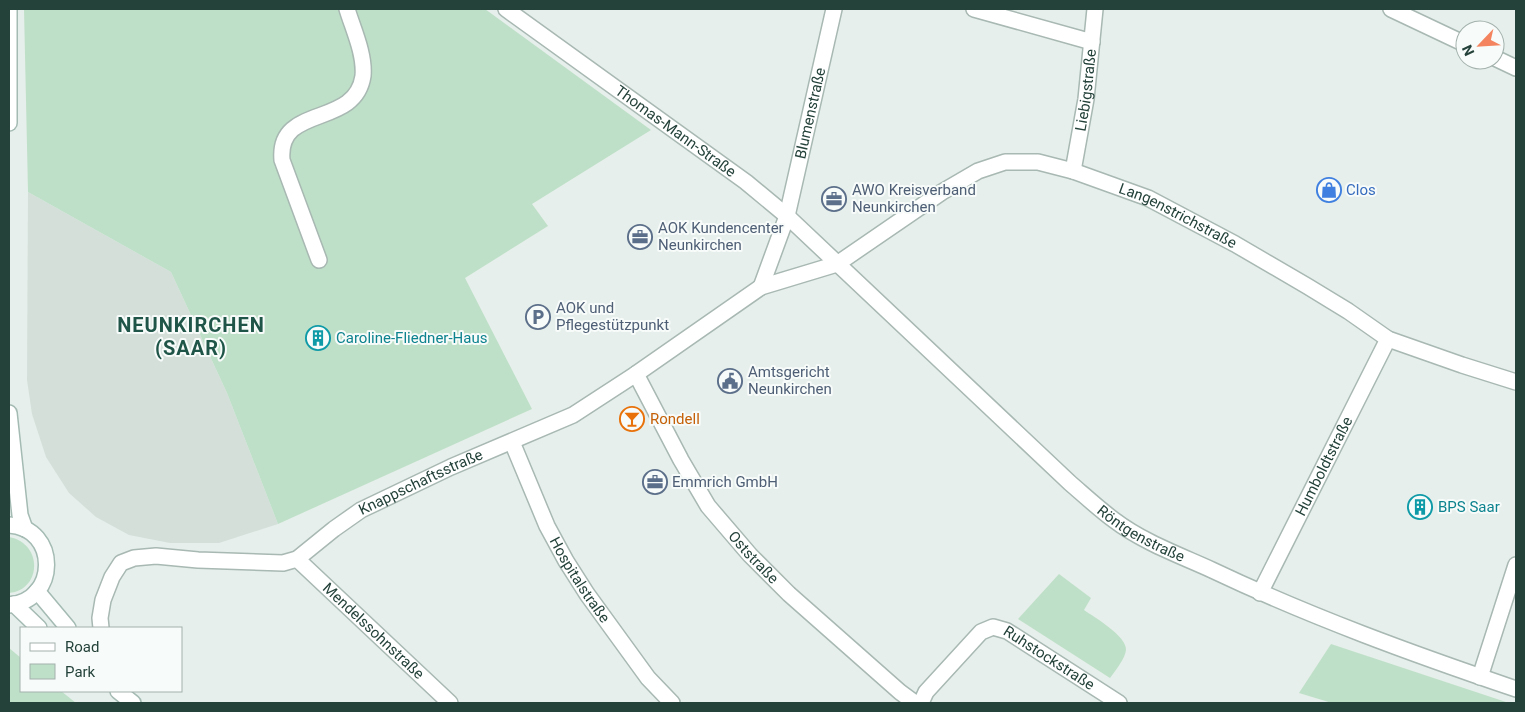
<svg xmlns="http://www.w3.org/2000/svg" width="1525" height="712" viewBox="0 0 1525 712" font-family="Roboto,sans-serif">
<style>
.built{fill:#d4dfda}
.green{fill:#bfe0c8}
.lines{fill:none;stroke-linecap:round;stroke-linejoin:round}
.street-casing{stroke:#a8b8b2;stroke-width:18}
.secondary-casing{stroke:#a4bbb3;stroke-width:18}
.street{stroke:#fff;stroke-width:15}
.secondary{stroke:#fff;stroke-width:15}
.labels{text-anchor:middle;stroke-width:4;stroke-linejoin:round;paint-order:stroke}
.street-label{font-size:15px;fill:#24423a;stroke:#f7fbf9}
.service-label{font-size:15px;fill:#4e5e75;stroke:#f7fbf9;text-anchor:start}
.shop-label{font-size:15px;fill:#366cbe;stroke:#f7fbf9;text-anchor:start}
.culture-label{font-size:15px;fill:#0d838f;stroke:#f7fbf9;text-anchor:start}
.food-label{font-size:15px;fill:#c56008;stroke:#f7fbf9;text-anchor:start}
.district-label{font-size:20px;font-weight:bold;letter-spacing:1px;fill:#1f5548;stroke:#f7fbf9}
</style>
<rect width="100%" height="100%" fill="#e6efeb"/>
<polygon class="built" points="28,192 171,272 227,393 278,524 219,543 170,543 129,535 96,517 69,493 46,457 32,414 27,380"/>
<g class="green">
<polygon points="24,9 485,9 651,130 532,204 548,226 465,278 532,409 278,524 227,393 171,272 28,192"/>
<path d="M9,537c34,6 33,53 0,56z"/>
<path d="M1059,574l32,24 -7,12c10,7 43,26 42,40 -1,9 -11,21 -16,28l-92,-59z"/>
<polygon points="1331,644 1509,703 1332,703 1299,693"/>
<polygon points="9,648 21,658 21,691 61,691 76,703 9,703"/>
</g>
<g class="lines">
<defs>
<g id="street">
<path id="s1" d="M506,9l240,173 41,34 283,267c15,13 29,26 44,37 29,22 65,35 98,50 99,47 201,84 304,119"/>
<polyline points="974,9 1092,42"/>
<polyline points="1391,9 1465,44"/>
<polyline points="1495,58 1516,68"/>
<path id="s2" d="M1073,171l13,-72 9,-90"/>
<path d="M319,260l-37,-100c-5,-57 73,-31 81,-84 2,-22 -10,-47 -16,-67"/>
<path id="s3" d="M761,287l26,-71 47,-207"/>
<path id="s4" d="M636,374l45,86 27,46 42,49 39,39 111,98 15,11"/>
<path id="s5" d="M512,442l35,84 19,35 21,33 61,84 24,25"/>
<path id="s6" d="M297,559l153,144"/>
<path id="s7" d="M1260,593l128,-254"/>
<path id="s8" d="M101,628l-1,-10 3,-18 9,-23 9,-14 13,-5 22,-2 42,4 85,3 14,-4 37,-30 27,-19 90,-43 122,-52 63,-41 125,-87 76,-23 105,-72 36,-21 27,-9h33l35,9 75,27 87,46 72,42 41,25 40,28 74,26 54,17"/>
<polyline points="1480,677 1516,565"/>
<path id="s9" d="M921,703l5,-11 55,-60 12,-5 14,4 112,72"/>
</g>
<g id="secondary">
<polyline points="9,123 9,9"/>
<polyline points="9,413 20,515 25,529"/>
<path d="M9,525c50,3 50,76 0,80"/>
<polyline points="37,591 68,628"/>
<polyline points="14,604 39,628"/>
<polyline points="118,691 133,703"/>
</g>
</defs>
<use href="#street" class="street-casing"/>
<use href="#secondary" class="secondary-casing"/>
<use href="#street" class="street"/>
<use href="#secondary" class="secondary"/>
</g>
<defs>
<symbol id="shop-ring" viewBox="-11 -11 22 22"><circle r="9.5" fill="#f7fbf9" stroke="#3f7fe0" stroke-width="1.5"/><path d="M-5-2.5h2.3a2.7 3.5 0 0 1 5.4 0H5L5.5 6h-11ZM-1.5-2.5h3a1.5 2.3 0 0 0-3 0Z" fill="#3f7fe0"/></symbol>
<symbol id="office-ring" viewBox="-11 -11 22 22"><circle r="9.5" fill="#f7fbf9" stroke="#5c6f8a" stroke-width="1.5"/><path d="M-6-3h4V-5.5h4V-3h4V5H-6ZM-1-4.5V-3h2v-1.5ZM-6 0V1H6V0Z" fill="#5c6f8a"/></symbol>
<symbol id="parking-ring" viewBox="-11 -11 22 22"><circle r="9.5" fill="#f7fbf9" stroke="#5c6f8a" stroke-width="1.5"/><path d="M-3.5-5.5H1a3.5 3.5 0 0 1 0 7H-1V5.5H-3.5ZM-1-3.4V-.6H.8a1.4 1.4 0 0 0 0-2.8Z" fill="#5c6f8a"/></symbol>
<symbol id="building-ring" viewBox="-11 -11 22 22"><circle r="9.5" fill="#f7fbf9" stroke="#0f9aa8" stroke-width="1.5"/><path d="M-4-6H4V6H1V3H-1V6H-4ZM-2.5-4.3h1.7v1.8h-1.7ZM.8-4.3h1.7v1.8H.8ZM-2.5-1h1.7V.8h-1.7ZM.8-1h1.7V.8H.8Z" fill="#0f9aa8"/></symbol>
<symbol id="civic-ring" viewBox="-11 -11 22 22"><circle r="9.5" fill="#f7fbf9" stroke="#5c6f8a" stroke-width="1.5"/><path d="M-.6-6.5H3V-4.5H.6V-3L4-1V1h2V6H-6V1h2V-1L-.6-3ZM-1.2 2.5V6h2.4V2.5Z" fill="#5c6f8a"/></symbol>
<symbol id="bar-ring" viewBox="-11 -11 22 22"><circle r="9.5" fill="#f7fbf9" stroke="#e8710a" stroke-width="1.5"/><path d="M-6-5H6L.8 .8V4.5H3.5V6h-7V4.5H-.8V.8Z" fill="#e8710a"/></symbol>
</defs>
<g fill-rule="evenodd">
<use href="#shop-ring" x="1315" y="176" width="28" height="28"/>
<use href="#office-ring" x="820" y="185" width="28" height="28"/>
<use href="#office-ring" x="626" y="223" width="28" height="28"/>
<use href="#parking-ring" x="524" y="303" width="28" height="28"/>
<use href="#building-ring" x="304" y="324" width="28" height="28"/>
<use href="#civic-ring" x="716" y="367" width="28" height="28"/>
<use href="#bar-ring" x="618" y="405" width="28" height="28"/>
<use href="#office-ring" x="641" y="468" width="28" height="28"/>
<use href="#building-ring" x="1406" y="493" width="28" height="28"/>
</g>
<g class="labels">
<g class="street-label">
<text dy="5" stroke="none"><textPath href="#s2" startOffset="82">Liebigstraße</textPath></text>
<text dy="5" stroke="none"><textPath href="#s3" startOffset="181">Blumenstraße</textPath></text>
<text dy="5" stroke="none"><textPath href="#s1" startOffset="209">Thomas-Mann-Straße</textPath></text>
<text dy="5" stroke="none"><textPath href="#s8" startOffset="1248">Langenstrichstraße</textPath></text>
<text dy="5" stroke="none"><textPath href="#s7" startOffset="142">Humboldtstraße</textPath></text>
<text dy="5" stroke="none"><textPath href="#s8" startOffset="394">Knappschaftsstraße</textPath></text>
<text dy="5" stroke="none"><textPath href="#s1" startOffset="826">Röntgenstraße</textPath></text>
<text dy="5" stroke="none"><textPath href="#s4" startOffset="219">Oststraße</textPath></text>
<text dy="5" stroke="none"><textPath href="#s5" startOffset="154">Hospitalstraße</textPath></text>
<text dy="5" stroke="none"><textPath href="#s6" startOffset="105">Mendelssohnstraße</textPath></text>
<text dy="5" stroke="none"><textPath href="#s9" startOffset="171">Ruhstockstraße</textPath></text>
</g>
<g class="service-label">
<text x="852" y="195">AWO Kreisverband<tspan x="852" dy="17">Neunkirchen</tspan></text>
<text x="658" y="233">AOK Kundencenter<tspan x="658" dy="17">Neunkirchen</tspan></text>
<text x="556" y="313">AOK und<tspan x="556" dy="17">Pflegestützpunkt</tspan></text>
<text x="748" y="377">Amtsgericht<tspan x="748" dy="17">Neunkirchen</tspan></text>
<text x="672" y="487">Emmrich GmbH</text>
</g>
<g class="shop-label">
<text x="1346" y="195">Clos</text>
</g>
<g class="culture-label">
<text x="336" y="343">Caroline-Fliedner-Haus</text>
<text x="1438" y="512">BPS Saar</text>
</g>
<g class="food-label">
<text x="650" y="424">Rondell</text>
</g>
<g class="district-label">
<text x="191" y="332">NEUNKIRCHEN<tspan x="191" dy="23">(SAAR)</tspan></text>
</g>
</g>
<rect width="1525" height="712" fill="none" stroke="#24423a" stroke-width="20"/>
<rect x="20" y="627" width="162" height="65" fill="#f7fbf9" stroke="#a3b1ad"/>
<rect x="30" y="643" width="25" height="8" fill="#ffffff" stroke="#a3b1ad"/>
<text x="65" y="652" font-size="15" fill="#24423a">Road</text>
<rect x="30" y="664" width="25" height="15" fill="#bfe0c8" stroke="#a3b1ad"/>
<text x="65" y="677" font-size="15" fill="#24423a">Park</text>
<g transform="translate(1480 45) rotate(245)"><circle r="24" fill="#f7fbf9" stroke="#a3b1ad"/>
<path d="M0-4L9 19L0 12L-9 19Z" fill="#f4845f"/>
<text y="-8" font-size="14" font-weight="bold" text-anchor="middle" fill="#24423a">N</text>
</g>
</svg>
